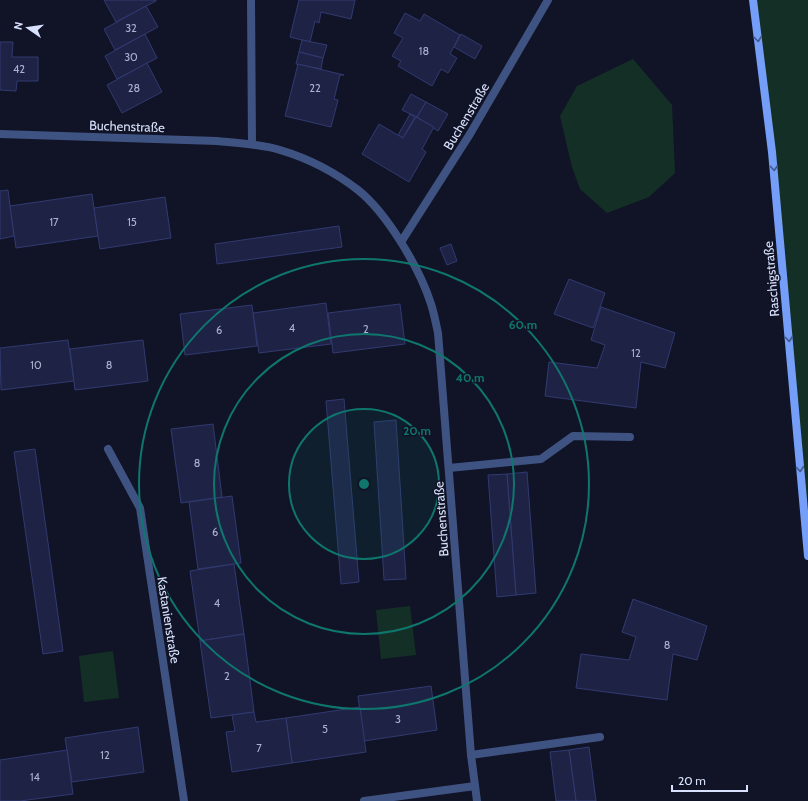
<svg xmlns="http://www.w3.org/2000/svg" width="808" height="801" viewBox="0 0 808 801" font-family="Cabin,sans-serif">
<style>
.green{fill:#143026}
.building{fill:#1e2346;stroke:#313a71}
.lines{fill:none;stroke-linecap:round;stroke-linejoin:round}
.lane{stroke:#3f5383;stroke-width:8}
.street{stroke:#3f5383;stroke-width:8}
.secondary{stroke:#759ef8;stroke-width:8}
.oneway{stroke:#43598f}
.ring{fill:none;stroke:#0f766e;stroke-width:2}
.labels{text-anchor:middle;stroke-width:3;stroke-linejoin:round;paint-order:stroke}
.number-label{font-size:11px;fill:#aab2cf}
.street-label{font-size:13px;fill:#d8e1fd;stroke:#111426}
.centre{fill:#0f766e;stroke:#111426;stroke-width:2}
.ring-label{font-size:12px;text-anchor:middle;font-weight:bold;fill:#0f766e;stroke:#111426;stroke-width:3;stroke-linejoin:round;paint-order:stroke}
</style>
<rect width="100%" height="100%" fill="#111426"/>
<g class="green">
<polygon points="753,0 808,0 808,556"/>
<polygon points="633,59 672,105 675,173 649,197 607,213 580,189 572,167 560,116 577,86"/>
<polygon points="410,606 416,655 381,659 376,610"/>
<polygon points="113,651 119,698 84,702 79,656"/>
</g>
<g class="building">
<polygon points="104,0 156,0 156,1 116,22"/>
<polygon points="299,0 355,0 351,19 321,12 319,23 315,21 310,42 290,37"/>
<polygon points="146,6 158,27 115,50 104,29"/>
<polygon points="405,13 420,21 424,14 460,35 450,54 457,58 448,73 441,69 432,86 398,66 401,61 392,56 403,38 394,33"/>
<polygon points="145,34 157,58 117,79 105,56"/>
<polygon points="461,34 482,46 475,59 454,47"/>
<polygon points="302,40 327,45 323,58 299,52"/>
<polygon points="0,42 13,42 12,57 38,57 38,81 17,81 16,91 0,90"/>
<polygon points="299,52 323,58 321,69 296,64"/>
<polygon points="147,63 162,92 122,113 107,85"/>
<polygon points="298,64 344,75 340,75 334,99 338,100 331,127 285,116"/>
<polygon points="411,94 426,102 417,117 402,110"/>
<polygon points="426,102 448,114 438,131 417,117"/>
<polygon points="410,114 415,117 403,138 398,135"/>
<polygon points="416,117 434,127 422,149 426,152 409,182 362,154 379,124 403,138"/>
<polygon points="8,190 14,236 0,239 0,191"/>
<polygon points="92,194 98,236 16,248 10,206"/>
<polygon points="165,197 171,238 100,249 94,208"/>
<polygon points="339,226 342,247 217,264 215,244"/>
<polygon points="451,244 457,261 447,265 440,248"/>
<polygon points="569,279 605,293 593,328 554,314"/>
<polygon points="326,303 331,344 259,353 253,313"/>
<polygon points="400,304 405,344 333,353 328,313"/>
<polygon points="252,305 257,346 185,355 180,314"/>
<polygon points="601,307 675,333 665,368 641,362 636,408 545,396 549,362 597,368 605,345 591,340"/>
<polygon points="68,340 74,381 1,390 0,348"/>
<polygon points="143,340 148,381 75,390 70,349"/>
<polygon points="344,399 359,582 341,584 326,401"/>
<polygon points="396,420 406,579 384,580 374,422"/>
<polygon points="213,424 222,497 181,503 171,429"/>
<polygon points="35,449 63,651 43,654 14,452"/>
<polygon points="527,472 536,593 516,595 507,474"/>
<polygon points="507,474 516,595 497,597 488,475"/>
<polygon points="232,496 241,563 198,569 189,502"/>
<polygon points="234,564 244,634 200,641 190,571"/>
<polygon points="633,599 707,626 697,660 673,654 667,700 576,688 581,654 629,660 636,637 622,632"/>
<polygon points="244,634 254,712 211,718 200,641"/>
<polygon points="431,686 437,730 364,741 358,696"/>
<polygon points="360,707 366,752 292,763 286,718"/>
<polygon points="254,712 256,722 286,718 292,763 232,772 226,732 235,731 232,715"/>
<polygon points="138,727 144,772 72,782 65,738"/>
<polygon points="589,747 596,801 576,801 569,750"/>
<polygon points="67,750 73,794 20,801 0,801 0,760"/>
<polygon points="569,750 576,801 556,801 550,752"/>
</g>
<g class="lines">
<g class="lane">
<polyline points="449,468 541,459 573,436 630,437"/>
<polyline points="471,755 600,737"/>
</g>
<g class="street">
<polyline points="251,0 252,144"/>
<path d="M0,134l217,7c21,2 43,3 63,9 27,8 56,23 78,40 29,23 62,79 73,114 3,9 5,20 7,29l33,422 6,46"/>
<polyline points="401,242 470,134 548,0"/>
<polyline points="108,449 140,508 184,801"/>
<polyline points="364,801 475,786"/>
</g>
<polyline class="secondary" points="753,0 772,152 808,556"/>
</g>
<defs><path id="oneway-chevron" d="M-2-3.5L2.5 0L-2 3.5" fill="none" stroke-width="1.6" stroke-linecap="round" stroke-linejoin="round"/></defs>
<g class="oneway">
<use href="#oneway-chevron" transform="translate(758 39) rotate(83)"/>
<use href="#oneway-chevron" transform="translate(774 168) rotate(85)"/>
<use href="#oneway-chevron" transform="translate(789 339) rotate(85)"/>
<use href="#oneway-chevron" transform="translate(800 469) rotate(85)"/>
</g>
<circle cx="364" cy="484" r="75" fill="#0f766e" fill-opacity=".12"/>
<g class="ring">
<circle cx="364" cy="484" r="75"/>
<circle cx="364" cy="484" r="150"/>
<circle cx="364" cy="484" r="225"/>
</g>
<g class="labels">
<g class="number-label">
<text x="131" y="32">32</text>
<text x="424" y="55">18</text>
<text x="131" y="61">30</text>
<text x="19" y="73">42</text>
<text x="134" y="92">28</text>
<text x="315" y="92">22</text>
<text x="54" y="226">17</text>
<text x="132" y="226">15</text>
<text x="292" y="332">4</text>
<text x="366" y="333">2</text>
<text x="219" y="334">6</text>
<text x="636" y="357">12</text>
<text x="36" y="369">10</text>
<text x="109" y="369">8</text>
<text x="197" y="467">8</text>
<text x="215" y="536">6</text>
<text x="217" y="607">4</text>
<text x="667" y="649">8</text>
<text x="227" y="680">2</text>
<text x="398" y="723">3</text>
<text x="325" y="733">5</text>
<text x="259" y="752">7</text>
<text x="105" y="759">12</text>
<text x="35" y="781">14</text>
</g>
<g class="street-label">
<text transform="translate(466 116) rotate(-59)" y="5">Buchenstraße</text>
<text transform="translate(127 126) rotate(2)" y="5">Buchenstraße</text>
<text transform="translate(771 279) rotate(-95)" y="5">Raschigstraße</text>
<text transform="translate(441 519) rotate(-94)" y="5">Buchenstraße</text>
<text transform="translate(169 620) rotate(81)" y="5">Kastanienstraße</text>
</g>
</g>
<circle cx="364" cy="484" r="6" class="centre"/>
<g class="ring-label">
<text x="523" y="329">60 m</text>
<text x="470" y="382">40 m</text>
<text x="417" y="435">20 m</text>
</g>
<g transform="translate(28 28) rotate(283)" stroke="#111426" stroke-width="3" paint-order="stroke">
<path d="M0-3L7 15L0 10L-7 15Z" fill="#d8e1fd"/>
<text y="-6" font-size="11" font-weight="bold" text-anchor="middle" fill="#d8e1fd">N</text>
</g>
<path d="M672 785v6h75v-6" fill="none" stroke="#d8e1fd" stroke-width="2"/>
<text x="678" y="785" font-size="12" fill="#d8e1fd" stroke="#111426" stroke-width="3" paint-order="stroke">20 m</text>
</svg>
